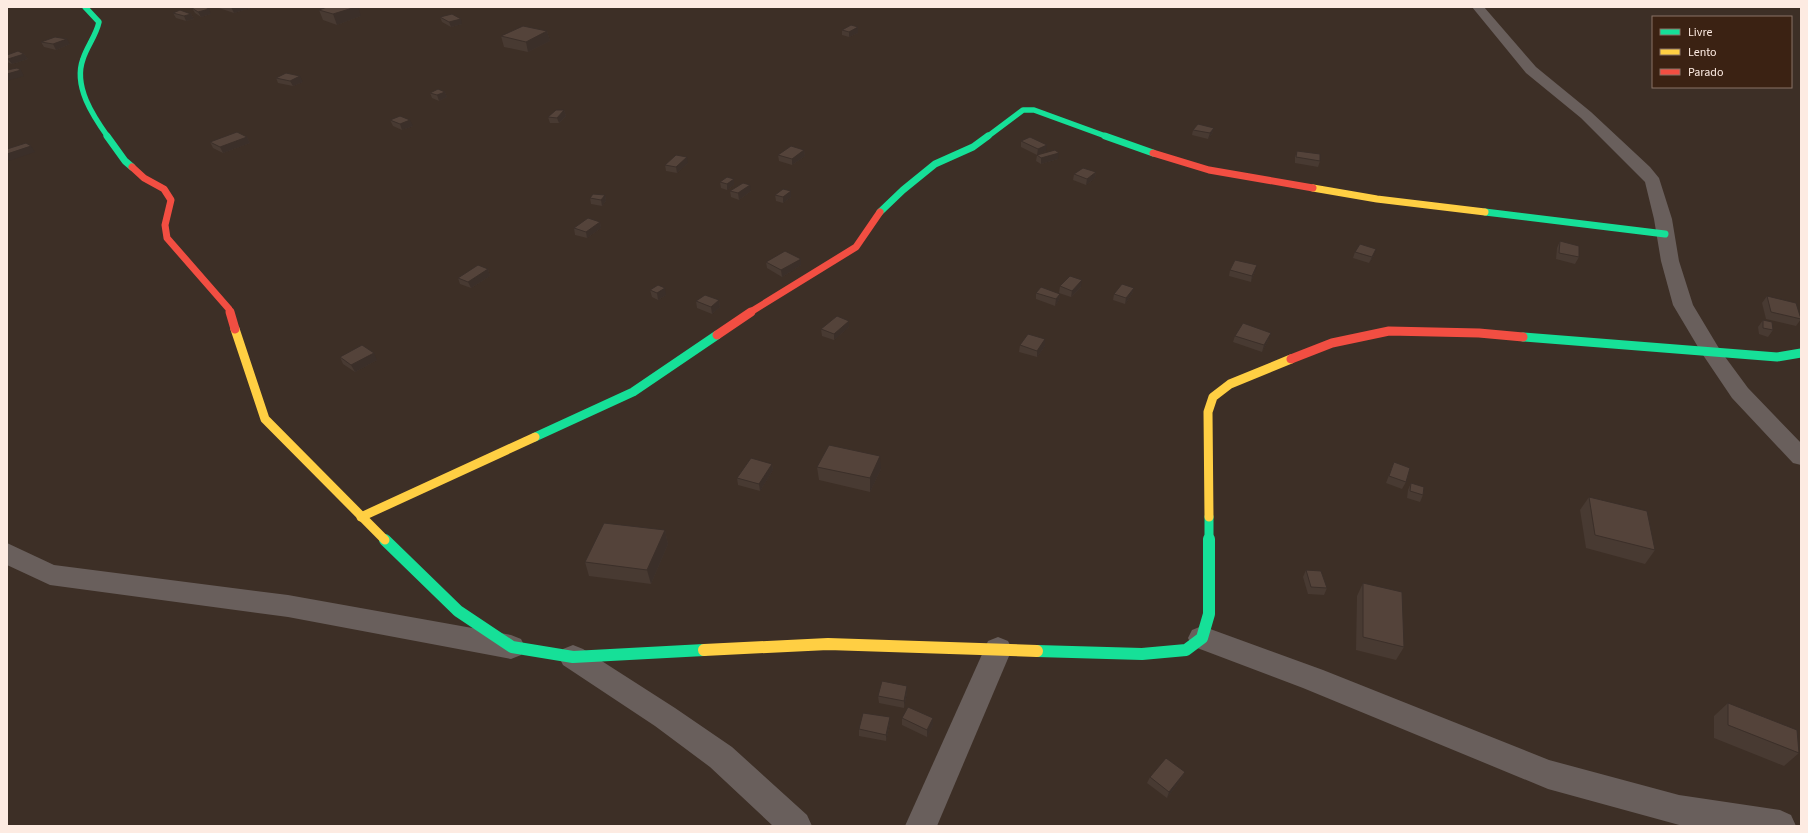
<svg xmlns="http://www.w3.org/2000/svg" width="1808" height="833" viewBox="0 0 1808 833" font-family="'Source Sans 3',sans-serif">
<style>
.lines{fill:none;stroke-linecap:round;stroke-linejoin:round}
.street{fill:#695f5c;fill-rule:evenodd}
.fast-far3{stroke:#16e098;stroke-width:5.5}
.fast-far2{stroke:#16e098;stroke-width:7}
.fast-far1{stroke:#16e098;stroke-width:9}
.fast{stroke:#16e098;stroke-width:12}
.slow-far2{stroke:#ffcf43;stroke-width:7}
.slow-far1{stroke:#ffcf43;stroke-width:9}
.slow{stroke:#ffcf43;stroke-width:12}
.jam-far1{stroke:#f24e42;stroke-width:7}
.jam{stroke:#f24e42;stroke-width:9}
.wall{fill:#483a32}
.shaded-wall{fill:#3b2f29}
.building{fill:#54433a;stroke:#3b2f29}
</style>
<rect width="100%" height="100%" fill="#3d2f26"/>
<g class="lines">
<g class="street">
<polygon points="1472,7 1484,7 1536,67 1591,112 1650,167 1659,178 1672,219 1679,261 1693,305 1720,350 1748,388 1801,443 1801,465 1793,463 1732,398 1701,352 1673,305 1661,261 1654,219 1645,182 1581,118 1526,73"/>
<polygon points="7,543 54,565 288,595 511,635 521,639 525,647 521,655 511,659 288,617 50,585 7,565"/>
<polygon points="1202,626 1323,670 1549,760 1679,795 1780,810 1791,815 1796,826 1683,826 1548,789 1303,688 1192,646 1188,638 1192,630"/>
<polygon points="998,637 1008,641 1012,649 937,826 905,826 988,641"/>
<polygon points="573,645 583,649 675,708 732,747 807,815 812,826 773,826 710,767 655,726 563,665 559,657 563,649"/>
</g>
<g class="fast-far3">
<path d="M85,7l14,15c-3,14 -12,24 -16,37 -10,27 10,57 25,78"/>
<polyline points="987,137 1023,110 1034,110 1108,137"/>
</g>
<g class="fast-far2">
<polyline points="107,136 125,161 132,167"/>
<polyline points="1105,136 1153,153"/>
<polyline points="880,212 903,190 935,164 973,147 988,136"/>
<polyline points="1485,212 1665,234"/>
</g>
<g class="fast-far1">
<polyline points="1523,337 1777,357 1801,353"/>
<polyline points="535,437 633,392 717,335"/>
<polyline points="1209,517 1209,540"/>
</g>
<g class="fast">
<polyline points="385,540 458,611 512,647 573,657 704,650"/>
<polyline points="1037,651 1142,654 1186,650 1202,638 1209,614 1209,539"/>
</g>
<polyline class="slow-far2" points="1313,188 1377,199 1485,212"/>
<g class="slow-far1">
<polyline points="235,329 265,419 385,540"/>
<polyline points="361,517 535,437"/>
<polyline points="1209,517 1208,412 1213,397 1230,384 1291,359"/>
</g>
<polyline class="slow" points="704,650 828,644 1037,651"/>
<g class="jam-far1">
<polyline points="1153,153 1209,170 1313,188"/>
<polyline points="132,167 144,178 164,189 171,200 165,225 167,238 229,309 230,313"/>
<polyline points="749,313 856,247 880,212"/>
</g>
<g class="jam">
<polyline points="230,312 235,329"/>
<polyline points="717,335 751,312"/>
<polyline points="1291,359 1332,343 1389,331 1479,333 1523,337"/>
</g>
</g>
<g class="wall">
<polygon points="216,7 254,7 234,13"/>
<polygon points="192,8 211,14 201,17 195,13"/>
<polygon points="319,10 361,16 337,25 323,20"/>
<polygon points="173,13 191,14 194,19 186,21 176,18"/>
<polygon points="440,17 462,24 451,27 442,22"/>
<polygon points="842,30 858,33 849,37 842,35"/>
<polygon points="547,31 550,41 528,52 504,47 501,36"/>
<polygon points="41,42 70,44 56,50 44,47"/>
<polygon points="24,54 28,59 12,64 7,62 7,55"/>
<polygon points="276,78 303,82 293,86 278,83"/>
<polygon points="445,92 447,97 439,101 432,98 430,93"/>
<polygon points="564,110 566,116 559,123 550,123 548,117"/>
<polygon points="390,120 413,126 402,130 393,126"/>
<polygon points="1214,128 1212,134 1208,139 1192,135 1193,130"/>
<polygon points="247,137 250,143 223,153 213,148 210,142"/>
<polygon points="1021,141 1046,151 1037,155 1021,147"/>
<polygon points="804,150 805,156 792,165 779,161 778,155"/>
<polygon points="1297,151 1320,161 1318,167 1295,163 1295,157"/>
<polygon points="1037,155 1058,159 1041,164 1036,161"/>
<polygon points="688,163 677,173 666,171 665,165"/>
<polygon points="1096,172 1095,178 1086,185 1073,180 1074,174"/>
<polygon points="720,182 734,185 727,190 721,188"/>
<polygon points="730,191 751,191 739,200 731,197"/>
<polygon points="605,195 606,201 602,206 591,204 590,198"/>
<polygon points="775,195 791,197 783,203 776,201"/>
<polygon points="600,222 601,228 587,238 575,235 574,228"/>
<polygon points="1560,241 1579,257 1575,264 1556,259 1557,248"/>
<polygon points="1355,252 1374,256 1369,263 1353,258"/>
<polygon points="766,262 801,265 782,277 767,268"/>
<polygon points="488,269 490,276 471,288 460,284 458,278"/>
<polygon points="1230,270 1255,272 1251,282 1229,276"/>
<polygon points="1060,286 1081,287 1071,297 1059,293"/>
<polygon points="1134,288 1132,294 1125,304 1113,300 1114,294"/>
<polygon points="650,290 666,295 658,300 652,297"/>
<polygon points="1036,293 1060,294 1059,300 1055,306 1036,299"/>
<polygon points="1767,296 1801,318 1801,319 1796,326 1766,319 1762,303"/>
<polygon points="719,300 720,307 712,314 697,308 696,301"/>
<polygon points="1763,320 1773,330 1768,337 1759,334 1758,327"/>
<polygon points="849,321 849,327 834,340 822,336 821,329"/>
<polygon points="1235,336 1269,339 1262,352 1233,342"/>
<polygon points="1020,345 1045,346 1037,357 1019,352"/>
<polygon points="340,357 377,360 355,372 343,364"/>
<polygon points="1394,462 1406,482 1402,489 1386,483"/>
<polygon points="772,464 773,470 760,491 738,485 737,478"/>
<polygon points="817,467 881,469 870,492 819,480"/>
<polygon points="1411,483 1423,495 1420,502 1407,498 1408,490"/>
<polygon points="1589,497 1655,550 1645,564 1586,548 1580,510"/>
<polygon points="665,530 668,544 651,584 589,576 585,562"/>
<polygon points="1306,570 1327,588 1324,595 1308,594 1303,577"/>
<polygon points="1363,583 1404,647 1396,660 1356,650 1357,596"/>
<polygon points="907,686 907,692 904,708 879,703 878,696"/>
<polygon points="1728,703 1799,753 1784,766 1714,738 1714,716"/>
<polygon points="902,718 933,725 927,737 902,725"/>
<polygon points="890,724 886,741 859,736 859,729"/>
<polygon points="1185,772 1182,778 1167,798 1147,783 1150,777"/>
</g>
<g class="shaded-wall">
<polygon points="231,7 254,7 234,13"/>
<polygon points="356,7 358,7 361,16 337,25 333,14"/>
<polygon points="209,9 211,14 201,17 198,12"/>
<polygon points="191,14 194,19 186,21 184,16"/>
<polygon points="461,19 462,24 451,27 449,22"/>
<polygon points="858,27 858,33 849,37 849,32"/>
<polygon points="547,31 550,41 528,52 526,42"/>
<polygon points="67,39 70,44 56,50 53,44"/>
<polygon points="24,54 28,59 12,64 8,59"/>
<polygon points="21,70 24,76 7,81 7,74"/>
<polygon points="300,76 303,82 293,86 290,81"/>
<polygon points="445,92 447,97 439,101 437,95"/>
<polygon points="564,110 566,116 559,123 557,118"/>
<polygon points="410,120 413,126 402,130 400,124"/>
<polygon points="1214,128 1212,134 1208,139 1210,133"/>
<polygon points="247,137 250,143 223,153 220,147"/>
<polygon points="1047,145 1046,151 1037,155 1038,149"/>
<polygon points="31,146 35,152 9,161 7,158 7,154"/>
<polygon points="804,150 805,156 792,165 792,159"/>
<polygon points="1059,153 1058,159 1041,164 1041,158"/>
<polygon points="687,157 688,163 677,173 676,167"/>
<polygon points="1096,172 1095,178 1086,185 1087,179"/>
<polygon points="734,179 734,185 727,190 727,184"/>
<polygon points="750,185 751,191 739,200 738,193"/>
<polygon points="791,191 791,197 783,203 783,197"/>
<polygon points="605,195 606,201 602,206 601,200"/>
<polygon points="600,222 601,228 587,238 586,232"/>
<polygon points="1376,249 1374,256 1369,263"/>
<polygon points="801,259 801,265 782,277 781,270"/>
<polygon points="1257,265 1255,272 1251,282 1252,276"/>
<polygon points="488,269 490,276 471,288 468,282"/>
<polygon points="1082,280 1081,287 1071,297 1072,291"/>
<polygon points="665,288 666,295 658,300 657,293"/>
<polygon points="1134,288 1132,294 1125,304 1126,298"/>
<polygon points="1060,294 1059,300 1055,306 1056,299"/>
<polygon points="719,300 720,307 712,314 711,307"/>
<polygon points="849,321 849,327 834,340 834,334"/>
<polygon points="1271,333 1269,339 1262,352 1264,345"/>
<polygon points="1045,339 1045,346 1037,357 1037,351"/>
<polygon points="374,353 377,360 355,372 351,365"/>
<polygon points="880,456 881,469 870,492 870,478"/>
<polygon points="772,464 773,470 760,491 759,484"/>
<polygon points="665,530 668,544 651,584 647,570"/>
<polygon points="907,686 907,692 904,708 904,701"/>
<polygon points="890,717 890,724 886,741 886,735"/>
<polygon points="933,718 933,725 927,737 927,730"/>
<polygon points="1185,772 1182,778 1167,798 1169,792"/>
</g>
<g class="building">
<polygon points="196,7 205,7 209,9 198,12 192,8"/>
<polygon points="327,7 356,7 333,14 319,10"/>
<polygon points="180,10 191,14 184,16 173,13"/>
<polygon points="452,14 461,19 449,22 440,17"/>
<polygon points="851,25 858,27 849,32 842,30"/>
<polygon points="523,26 547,31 526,42 501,36"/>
<polygon points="55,37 67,39 53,44 41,42"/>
<polygon points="18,51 24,54 8,59 7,58 7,55"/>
<polygon points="17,68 21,70 7,74 7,70"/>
<polygon points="286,73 300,76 290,81 276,78"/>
<polygon points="438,89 445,92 437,95 430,93"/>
<polygon points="556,110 564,110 557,118 548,117"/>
<polygon points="400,116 410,120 400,124 390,120"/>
<polygon points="1198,124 1214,128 1210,133 1193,130"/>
<polygon points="237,132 247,137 220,147 210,142"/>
<polygon points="1030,137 1047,145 1038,149 1021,141"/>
<polygon points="26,143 31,146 7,154 7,149"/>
<polygon points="791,146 804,150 792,159 778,155"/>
<polygon points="1055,150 1059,153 1041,158 1037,155"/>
<polygon points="1297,151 1320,154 1320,161 1296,157"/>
<polygon points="676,155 687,157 676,167 665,165"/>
<polygon points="1083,168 1096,172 1087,179 1074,174"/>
<polygon points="727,177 734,179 727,184 720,182"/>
<polygon points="743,183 750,185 738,193 730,191"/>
<polygon points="783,189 791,191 783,197 775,195"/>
<polygon points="593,194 605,195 601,200 590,198"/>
<polygon points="588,218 600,222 586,232 574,228"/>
<polygon points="1560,241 1579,246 1579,257 1559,253"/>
<polygon points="1360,244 1376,249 1372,257 1355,252"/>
<polygon points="785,251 801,259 781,270 766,262"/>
<polygon points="1235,260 1257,265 1252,276 1230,270"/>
<polygon points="478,265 488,269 468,282 458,278"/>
<polygon points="1070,276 1082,280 1072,291 1060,286"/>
<polygon points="1122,284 1134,288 1126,298 1114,294"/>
<polygon points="658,285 665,288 657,293 650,290"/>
<polygon points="1041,287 1060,294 1056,299 1036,293"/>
<polygon points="705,295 719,300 711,307 696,301"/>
<polygon points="1767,296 1796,303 1801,319 1771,312"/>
<polygon points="837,316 849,321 834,334 821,329"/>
<polygon points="1763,320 1772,322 1773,330 1763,328"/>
<polygon points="1243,323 1271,333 1264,345 1235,336"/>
<polygon points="1028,334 1045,339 1037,351 1020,345"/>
<polygon points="362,345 374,353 351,365 340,357"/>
<polygon points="829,445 880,456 870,478 817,467"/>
<polygon points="751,458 772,464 759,484 737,478"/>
<polygon points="1394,462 1410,468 1406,482 1389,476"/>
<polygon points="1411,483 1424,487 1423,495 1410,491"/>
<polygon points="1589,497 1647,511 1655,550 1595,535"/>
<polygon points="604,523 665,530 647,570 585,562"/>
<polygon points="1306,570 1321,571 1327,588 1311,587"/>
<polygon points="1363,583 1402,592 1404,647 1363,637"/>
<polygon points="882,681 907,686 904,701 878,696"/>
<polygon points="1728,703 1797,730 1799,753 1728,725"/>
<polygon points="908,707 933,718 927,730 902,718"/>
<polygon points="863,713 890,717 886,735 859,729"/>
<polygon points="1166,758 1185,772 1169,792 1150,777"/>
</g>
<rect width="1808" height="833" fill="none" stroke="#fdebe2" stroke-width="16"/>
<rect x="1652" y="16" width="140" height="72" fill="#3b2213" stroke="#897266"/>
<rect x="1660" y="29" width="20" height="6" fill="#16e098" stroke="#897266"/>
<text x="1688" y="36" font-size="12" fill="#fdebe2">Livre</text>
<rect x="1660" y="49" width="20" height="6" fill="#ffcf43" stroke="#897266"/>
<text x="1688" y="56" font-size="12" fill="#fdebe2">Lento</text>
<rect x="1660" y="69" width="20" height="6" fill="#f24e42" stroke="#897266"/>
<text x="1688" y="76" font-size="12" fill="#fdebe2">Parado</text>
</svg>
